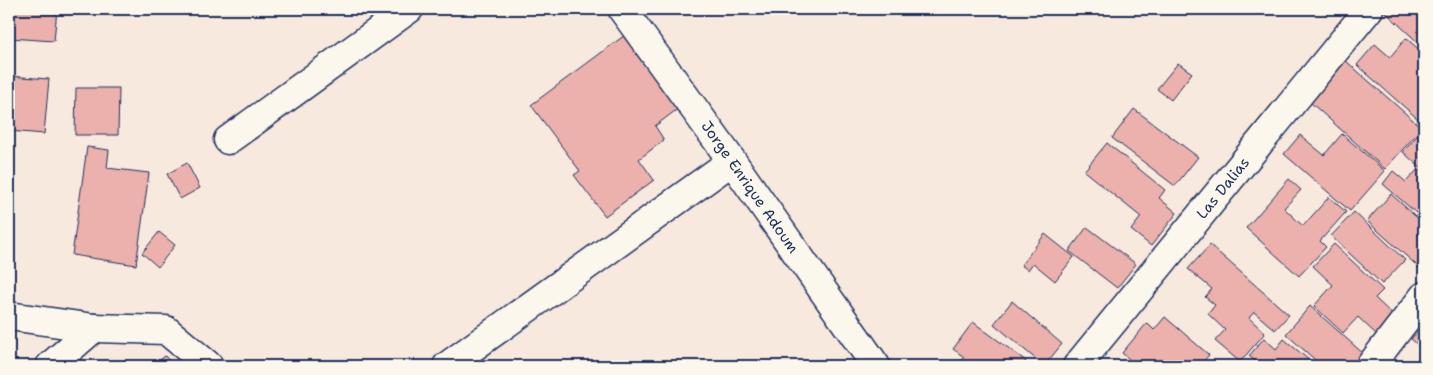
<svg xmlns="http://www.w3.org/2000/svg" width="1433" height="375" viewBox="0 0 1433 375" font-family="'Shantell Sans',sans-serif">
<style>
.building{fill:#ecb1ac;stroke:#1b2f5e}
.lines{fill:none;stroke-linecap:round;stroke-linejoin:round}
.minor-casing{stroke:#1b2f5e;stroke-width:31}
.minor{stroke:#fbf7ec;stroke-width:28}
.labels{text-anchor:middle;stroke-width:4;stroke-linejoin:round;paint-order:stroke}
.street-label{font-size:15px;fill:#1b2f5e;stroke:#fbf7ec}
</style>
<rect width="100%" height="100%" fill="#f8e9df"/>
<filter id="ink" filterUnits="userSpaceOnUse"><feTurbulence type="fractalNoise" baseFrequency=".02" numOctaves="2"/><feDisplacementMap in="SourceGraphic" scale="10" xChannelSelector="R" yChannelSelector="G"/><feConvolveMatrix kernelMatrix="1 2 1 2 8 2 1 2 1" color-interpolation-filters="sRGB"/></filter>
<g filter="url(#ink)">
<g class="building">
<polygon points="9,9 57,9 54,41 9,38"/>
<polygon points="1383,9 1424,9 1424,48 1383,10"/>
<polygon points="625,35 679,108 655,126 664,140 639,159 654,180 605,216 574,175 580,171 531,105"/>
<polygon points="1406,38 1424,54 1424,115 1419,120 1357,65 1375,44 1390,57"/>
<polygon points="1346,61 1422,128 1385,169 1310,102"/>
<polygon points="1178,63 1192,73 1171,100 1157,89"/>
<polygon points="9,76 49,79 44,134 9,131"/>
<polygon points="76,88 119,88 118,135 75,135"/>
<polygon points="1134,109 1198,157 1175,186 1112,138"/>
<polygon points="1422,130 1424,131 1424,171 1403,152"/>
<polygon points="1342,134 1385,171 1350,211 1284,154 1300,135 1324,155"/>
<polygon points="1107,143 1165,190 1159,198 1177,213 1151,246 1131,230 1141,217 1084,171"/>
<polygon points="87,147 109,150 107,168 149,173 136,265 72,255"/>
<polygon points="187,163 200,188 180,199 167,174"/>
<polygon points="1418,169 1424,174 1424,220 1383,184 1393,171 1406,182"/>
<polygon points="1289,179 1301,190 1284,208 1303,226 1329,197 1346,212 1320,241 1326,247 1299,276 1246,228"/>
<polygon points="1391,194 1424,224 1424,229 1418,235 1424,241 1424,272 1367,221"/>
<polygon points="1354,212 1405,260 1382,284 1331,236"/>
<polygon points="1087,227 1136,264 1117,288 1069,251"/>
<polygon points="159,232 175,245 158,267 142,253"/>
<polygon points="1045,234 1074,257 1055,281 1033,263 1028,270 1021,265"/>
<polygon points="1334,244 1383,290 1375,298 1396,318 1378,336 1358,317 1343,333 1314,306 1333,285 1313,266"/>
<polygon points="1210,245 1289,315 1275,330 1254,312 1249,318 1265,333 1240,362 1215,341 1225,330 1208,314 1215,305 1205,297 1212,289 1188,269"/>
<polygon points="1012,301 1062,344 1044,366 994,324"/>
<polygon points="1310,306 1366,356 1357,366 1322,366 1286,334"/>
<polygon points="1165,317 1209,355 1199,366 1137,366 1122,353 1147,323 1154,330"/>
<polygon points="973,322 1026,361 1022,366 957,366 964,357 953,349"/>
<polygon points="1421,328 1424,331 1424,350 1411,339"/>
<polygon points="1264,338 1276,349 1284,339 1316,366 1262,366 1249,356"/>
<polygon points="165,356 174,366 152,366"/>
</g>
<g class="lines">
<defs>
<g id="minor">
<polyline points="622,9 732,161 876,366"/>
<polyline points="228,140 409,9"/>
<polyline points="9,316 94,328 166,330 209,366"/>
<polyline points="50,366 94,328"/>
<polyline points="447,366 732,161"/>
<polyline points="1077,366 1369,9"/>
<polyline points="1370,366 1424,296"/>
</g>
</defs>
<use href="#minor" class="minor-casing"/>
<use href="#minor" class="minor"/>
</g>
</g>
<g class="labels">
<g class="street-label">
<text transform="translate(750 187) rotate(55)" y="5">Jorge Enrique Adoum</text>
<text transform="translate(1223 188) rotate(-51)" y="5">Las Dalias</text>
</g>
</g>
<rect width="1433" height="375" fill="none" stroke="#fbf7ec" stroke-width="30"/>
<rect x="15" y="15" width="1403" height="345" fill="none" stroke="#1b2f5e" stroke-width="2" filter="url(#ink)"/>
</svg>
